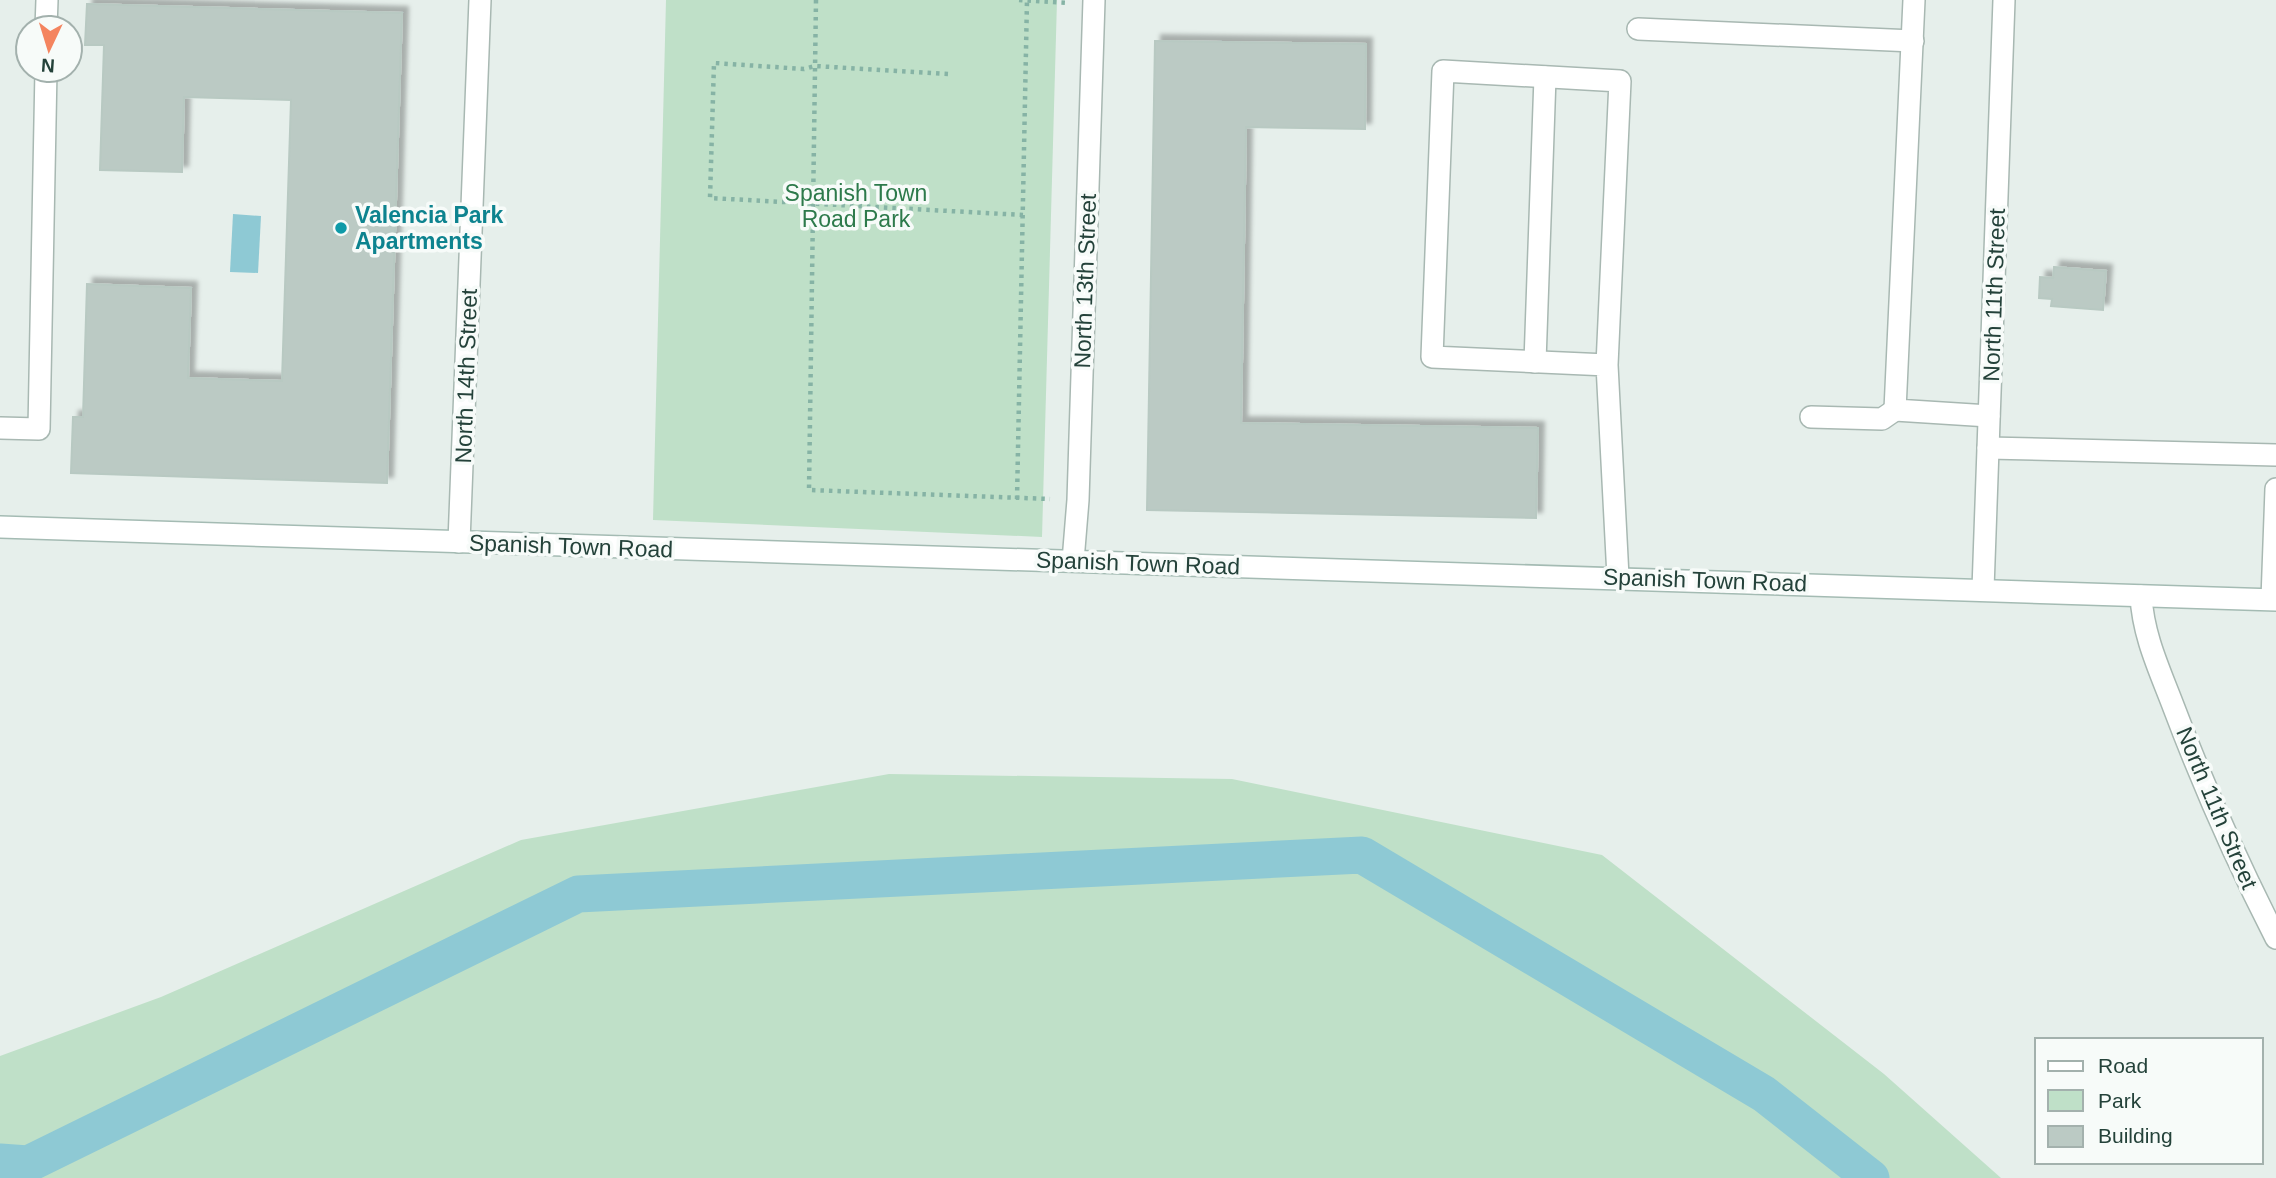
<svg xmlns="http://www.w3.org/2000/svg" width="2276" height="1178" viewBox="0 0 2276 1178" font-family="Arial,sans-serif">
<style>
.green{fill:#bfe0c8}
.water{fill:#8ec9d4}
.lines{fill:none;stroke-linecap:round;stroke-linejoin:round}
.canal{stroke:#8ec9d4;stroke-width:37}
.building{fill:#bbcac4;stroke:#b8c9c2;stroke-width:2;filter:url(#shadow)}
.lane-casing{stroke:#a8b8b2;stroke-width:24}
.street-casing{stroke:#a8b8b2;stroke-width:24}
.secondary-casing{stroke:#a4bbb3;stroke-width:24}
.path{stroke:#86b3a5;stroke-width:4.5;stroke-dasharray:3.5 5;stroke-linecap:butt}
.lane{stroke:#fff;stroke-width:21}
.street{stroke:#fff;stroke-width:21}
.secondary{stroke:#fff;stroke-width:21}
.culture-dot{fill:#0f9aa8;stroke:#f7fbf9;stroke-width:2.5}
.labels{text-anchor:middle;stroke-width:7;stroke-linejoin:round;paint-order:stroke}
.park-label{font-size:23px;fill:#2d7a4b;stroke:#f7fbf9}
.culture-label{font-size:23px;font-weight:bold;fill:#0d838f;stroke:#f7fbf9;text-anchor:start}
.street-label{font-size:23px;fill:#24423a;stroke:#f7fbf9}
</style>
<defs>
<filter id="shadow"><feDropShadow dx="6" dy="-6" stdDeviation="2" flood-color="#0004"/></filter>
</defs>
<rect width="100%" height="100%" fill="#e6efeb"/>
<g class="green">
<polygon points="666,0 1057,0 1042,537 653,520"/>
<polygon points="889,774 1232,779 1602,855 1884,1074 2001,1178 0,1178 0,1056 161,997 521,840"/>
</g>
<polygon class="water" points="233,214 261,216 258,273 230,272"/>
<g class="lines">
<polyline class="canal" points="0,1162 28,1164 578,894 1362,855 1764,1094 1871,1178"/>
</g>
<g class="building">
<polygon points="87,4 402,13 387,483 71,473 73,417 83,417 87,284 191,288 188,378 282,381 291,100 184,97 182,172 100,170 104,45 85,45"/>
<polygon points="1155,41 1366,44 1365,129 1246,127 1241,423 1538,428 1536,518 1147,510"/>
<polygon points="2054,267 2106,271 2103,310 2051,306 2052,299 2039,298 2040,277 2053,278"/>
</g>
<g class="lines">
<defs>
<g id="lane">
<polyline points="1914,0 1895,410 1989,416"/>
<polyline points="46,28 47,0"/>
<polyline points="1638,29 1913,41"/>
<polyline points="1535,362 1545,77"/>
<polyline points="1607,365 1432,357 1443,71 1620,81 1607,365 1618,577"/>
<polyline points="1811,417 1882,419 1895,410"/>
<polyline points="0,428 39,429 46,70"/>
<polyline points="1988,448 2276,455"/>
</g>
<g id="street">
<polyline points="459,542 480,0"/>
<polyline points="1073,561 1078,500 1094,0"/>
<polyline points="1983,589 2004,0"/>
<path d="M2141,596c2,40 19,75 33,112 30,79 64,156 102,230"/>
<polyline points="2272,599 2276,489"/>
</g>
<polyline id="secondary" points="0,527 2276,600"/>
</defs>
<use href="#lane" class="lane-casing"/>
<use href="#street" class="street-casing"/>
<use href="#secondary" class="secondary-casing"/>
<g class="path">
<polyline points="816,0 809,490 1050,499"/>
<polyline points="1019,0 1068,3"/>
<polyline points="948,74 815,66 804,69 714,63 710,198 1023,215"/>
<polyline points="1017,499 1027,0"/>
</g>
<use href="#lane" class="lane"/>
<use href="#street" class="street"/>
<use href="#secondary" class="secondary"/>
</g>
<circle class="culture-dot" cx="341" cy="228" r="7"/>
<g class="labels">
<g class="park-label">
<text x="856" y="201">Spanish Town<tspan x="856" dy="26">Road Park</tspan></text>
</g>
<g class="culture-label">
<text x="355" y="223">Valencia Park<tspan x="355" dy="26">Apartments</tspan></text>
</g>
<g class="street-label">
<text transform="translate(1085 281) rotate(-88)" y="8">North 13th Street</text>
<text transform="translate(1994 295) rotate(-88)" y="8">North 11th Street</text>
<text transform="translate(466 376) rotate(-88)" y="8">North 14th Street</text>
<text transform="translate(571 546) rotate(2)" y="8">Spanish Town Road</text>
<text transform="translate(1138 563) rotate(2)" y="8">Spanish Town Road</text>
<text transform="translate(1705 580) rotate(2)" y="8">Spanish Town Road</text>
<text transform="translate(2217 808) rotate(67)" y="8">North 11th Street</text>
</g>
</g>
<rect x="2035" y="1038" width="228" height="126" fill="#f7fbf9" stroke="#a3b1ad" stroke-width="2"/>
<rect x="2048" y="1061" width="35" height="10" fill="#ffffff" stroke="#a3b1ad" stroke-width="2"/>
<text x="2098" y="1073" font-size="21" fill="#24423a">Road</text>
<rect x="2048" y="1090" width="35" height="21" fill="#bfe0c8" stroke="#a3b1ad" stroke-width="2"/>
<text x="2098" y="1108" font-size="21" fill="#24423a">Park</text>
<rect x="2048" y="1126" width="35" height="21" fill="#bbcac4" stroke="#a3b1ad" stroke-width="2"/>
<text x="2098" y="1143" font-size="21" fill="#24423a">Building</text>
<g transform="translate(49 49) rotate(184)"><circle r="33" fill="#f7fbf9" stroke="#a3b1ad" stroke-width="2"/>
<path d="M0-5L12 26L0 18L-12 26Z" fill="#f4845f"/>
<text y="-10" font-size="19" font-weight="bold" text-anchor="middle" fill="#24423a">N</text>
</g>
</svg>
